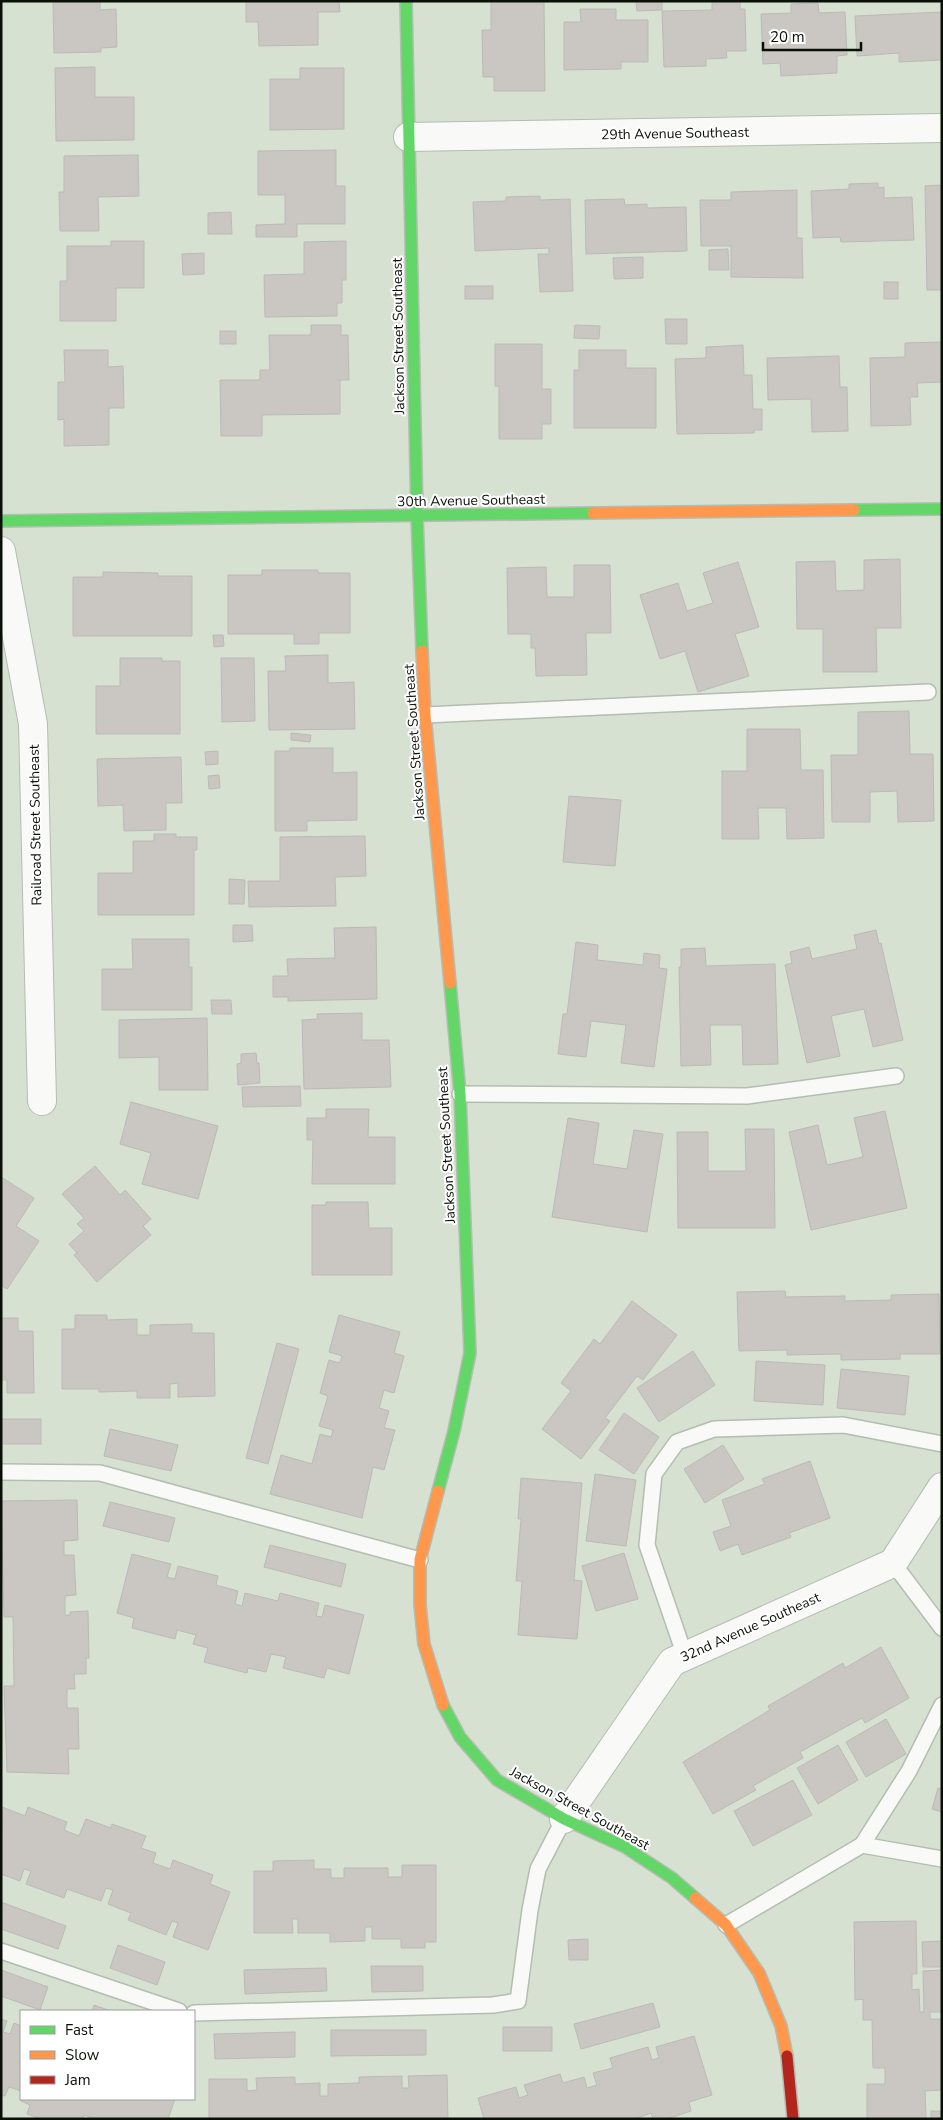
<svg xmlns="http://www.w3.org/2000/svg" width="943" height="2120" viewBox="0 0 943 2120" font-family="'Nunito Sans',sans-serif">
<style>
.building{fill:#cac7c3;stroke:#bbbab6}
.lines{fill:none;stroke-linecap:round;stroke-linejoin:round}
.lane-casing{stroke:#b4bdb1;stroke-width:18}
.street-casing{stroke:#b4bdb1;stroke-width:30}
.fast-casing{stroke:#b4bdb1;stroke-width:14}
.slow-casing{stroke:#b4bdb1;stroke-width:14}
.jam-casing{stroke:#b4bdb1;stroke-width:14}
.lane{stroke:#f9faf8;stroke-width:15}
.street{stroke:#f9faf8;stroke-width:28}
.fast{stroke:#63d668;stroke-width:11}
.slow{stroke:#ff974d;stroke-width:11}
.jam{stroke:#b3261e;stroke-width:11}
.labels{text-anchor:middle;stroke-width:4;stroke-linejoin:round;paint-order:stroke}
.street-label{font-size:14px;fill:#0a1007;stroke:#fff}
</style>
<rect width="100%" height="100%" fill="#d6e1d1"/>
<g class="building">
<polygon points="53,1 100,1 100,10 116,9 117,47 101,48 101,52 54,53"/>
<polygon points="246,1 339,1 340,12 318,12 318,45 259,46 258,22 246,22"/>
<polygon points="491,1 544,1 545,91 494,91 494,77 483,77 482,30 491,30"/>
<polygon points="636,1 662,1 662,10 637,11"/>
<polygon points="712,1 740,1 740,9 745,9 746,51 726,51 727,58 706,59 706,66 664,67 662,11 712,10"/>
<polygon points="818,3 819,13 845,12 847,55 837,56 837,73 781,76 780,63 763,64 761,14 791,13 791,4"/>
<polygon points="580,9 616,9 616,20 648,20 648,62 621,62 621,69 564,70 564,22 581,22"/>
<polygon points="942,12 942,60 899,62 899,53 857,56 855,16"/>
<polygon points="95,67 95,97 134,97 134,140 56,141 55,68"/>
<polygon points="300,68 344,68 344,129 270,130 270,79 300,79"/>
<polygon points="336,150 336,186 345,186 345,224 297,224 297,237 256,237 256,225 285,224 285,195 258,195 258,151"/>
<polygon points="138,155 139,196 98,197 99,231 60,231 59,192 64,192 64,156"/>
<polygon points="878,183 878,188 884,187 884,198 912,197 914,240 841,242 840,237 813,238 811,191 849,189 849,184"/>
<polygon points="942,185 942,290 927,290 925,186"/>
<polygon points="797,190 797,238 802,238 803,278 731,277 731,246 701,246 700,200 731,200 731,192"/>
<polygon points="540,196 540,200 570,199 573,291 540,292 538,254 549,254 549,248 475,251 473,202 506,201 506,197"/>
<polygon points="624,199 625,205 647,204 647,208 686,207 687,251 586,254 585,200"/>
<polygon points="231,212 232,234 208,234 208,213"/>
<polygon points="111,241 144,241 144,288 116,288 116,321 60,321 60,281 67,281 67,246 111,246"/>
<polygon points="346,241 346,280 342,280 342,303 337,303 337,316 265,317 264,275 304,274 304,242"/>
<polygon points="728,249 729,270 709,270 709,250"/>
<polygon points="204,253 204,274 183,275 182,254"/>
<polygon points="643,257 643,278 614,279 613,258"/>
<rect x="884" y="282" width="14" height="17"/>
<rect x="465" y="286" width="28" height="13"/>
<polygon points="665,319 687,319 687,344 666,344"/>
<polygon points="311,325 341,325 341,335 348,335 349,380 340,380 340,414 262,415 262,436 221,436 220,380 260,380 260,370 270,370 269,335 311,335"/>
<polygon points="575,325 600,326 599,339 574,338"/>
<rect x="220" y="331" width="16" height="13"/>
<polygon points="942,342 942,382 917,383 918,397 910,397 911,425 871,426 870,358 905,357 905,343"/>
<polygon points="495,344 542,344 542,389 551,389 551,424 542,424 542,439 499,439 499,386 495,386"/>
<polygon points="743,345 744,375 752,375 753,409 762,409 762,430 754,430 754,433 677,434 675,359 706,358 706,347"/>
<polygon points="64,350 108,350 108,367 123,366 124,408 109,408 109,445 64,446 64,419 58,420 58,382 65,382"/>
<polygon points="579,350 626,350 626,368 656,368 656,428 574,428 574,370 579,370"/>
<polygon points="839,356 840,387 847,387 848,431 812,432 811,399 768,400 767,358"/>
<polygon points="900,559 901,628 876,628 877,672 823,672 823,629 797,629 796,562 835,561 836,591 864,590 864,560"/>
<polygon points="738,562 759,627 735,634 749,676 698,692 685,651 660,659 640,595 678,583 687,611 713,603 703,573"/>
<polygon points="574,565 610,565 611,633 586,633 587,675 536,676 535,648 531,648 531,634 508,634 507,568 546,567 547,597 574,597"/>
<polygon points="262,570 318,570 318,573 350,573 350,633 319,633 319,644 294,644 294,634 228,634 228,575 262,575"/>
<polygon points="103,572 158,573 158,576 192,576 192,636 73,636 73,577 103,577"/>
<polygon points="213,635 223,635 224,646 214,647"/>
<polygon points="328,655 328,683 354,682 355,729 269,730 268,671 286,671 285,656"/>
<polygon points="120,658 162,658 162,661 180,661 180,734 96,734 96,686 120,686"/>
<polygon points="221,658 254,658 255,721 222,722"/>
<polygon points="909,711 910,754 933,754 934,821 898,822 897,791 870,792 870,822 832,822 831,755 858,755 858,712"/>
<polygon points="747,729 800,729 801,770 823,770 824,838 787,839 786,808 758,808 759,839 722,839 722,771 747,771"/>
<polygon points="291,733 311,735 310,742 291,740"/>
<polygon points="290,748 333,748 333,773 357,772 357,820 307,821 307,831 275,831 275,751 290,751"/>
<polygon points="218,751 218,764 206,765 205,752"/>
<polygon points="181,757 182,803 166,803 166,830 124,831 123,805 98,806 97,759"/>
<polygon points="219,775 220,788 209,789 208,776"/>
<polygon points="569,796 621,800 615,866 563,862"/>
<polygon points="154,834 176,834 176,837 197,837 197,850 194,850 194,915 98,915 98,873 133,873 133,841 154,841"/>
<polygon points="365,836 366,876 335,877 336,906 249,907 248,881 280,881 280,837"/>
<polygon points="229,879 245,880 244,904 229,904"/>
<polygon points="233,925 252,925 253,941 233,942"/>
<polygon points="376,927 377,999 288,1001 288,997 273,997 273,976 288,976 287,959 335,958 334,928"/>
<polygon points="876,930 879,944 881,943 903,1040 873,1047 864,1009 831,1016 840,1056 807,1063 785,965 792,963 790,952 809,947 812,959 857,949 854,935"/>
<polygon points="132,939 189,939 189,967 192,967 192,1010 102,1010 102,969 133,969"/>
<polygon points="576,942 598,945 597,960 643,965 644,953 660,955 659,968 667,969 654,1067 621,1063 626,1025 591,1021 586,1057 558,1054 563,1014 567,1014"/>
<polygon points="705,948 706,966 775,964 778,1064 743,1065 742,1025 710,1025 711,1065 681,1066 679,967 681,967 681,949"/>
<polygon points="211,1000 231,1000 232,1014 212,1014"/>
<polygon points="362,1013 362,1040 389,1040 391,1087 304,1089 302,1020 318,1019 317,1014"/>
<polygon points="207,1018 208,1090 159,1090 159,1057 119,1058 119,1020"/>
<polygon points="256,1053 257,1063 259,1063 260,1083 238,1085 237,1064 241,1063 241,1054"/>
<polygon points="300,1086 301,1106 243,1107 242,1087"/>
<polygon points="131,1102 218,1126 198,1199 142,1184 151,1153 120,1144"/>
<polygon points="326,1109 369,1109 368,1137 395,1137 395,1184 312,1184 313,1140 307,1140 307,1118 326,1118"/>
<polygon points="885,1111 907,1208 811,1230 789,1132 818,1125 827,1165 863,1157 854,1118"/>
<polygon points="568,1118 599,1123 593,1164 627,1169 634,1130 663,1134 647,1232 552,1217"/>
<polygon points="745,1129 774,1129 775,1228 678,1228 677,1132 708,1132 708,1171 746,1171"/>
<polygon points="95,1166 120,1195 125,1190 151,1219 143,1226 151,1235 97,1282 74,1255 77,1253 69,1244 84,1231 77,1224 84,1218 62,1194"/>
<polygon points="1,1177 34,1198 16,1226 39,1241 7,1289 1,1285"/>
<polygon points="326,1202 368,1202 369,1228 392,1228 392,1275 312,1275 312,1205 326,1205"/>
<polygon points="785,1291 786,1297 845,1296 845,1301 891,1300 891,1295 939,1294 940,1354 900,1354 900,1359 841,1360 841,1354 787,1355 787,1350 739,1351 737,1292"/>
<polygon points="632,1301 677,1335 643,1380 637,1376 605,1418 610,1421 581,1459 542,1429 571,1391 561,1383 594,1339 600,1344"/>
<polygon points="75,1315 107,1315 107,1320 137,1319 137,1335 150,1335 150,1325 192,1324 192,1333 214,1333 215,1396 178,1397 178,1383 170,1384 170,1398 137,1398 137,1391 99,1392 99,1389 62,1389 62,1329 75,1329"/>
<polygon points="339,1315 400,1332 394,1353 404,1356 394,1393 384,1390 379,1408 389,1411 384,1428 395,1430 384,1470 373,1467 362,1518 270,1494 281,1455 312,1464 320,1434 331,1437 333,1430 319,1426 328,1396 320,1393 329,1360 340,1363 342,1356 329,1352"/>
<polygon points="1,1318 18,1318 18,1331 33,1331 34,1393 7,1393 7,1380 1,1380"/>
<polygon points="277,1343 299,1349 268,1464 246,1458"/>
<polygon points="693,1351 715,1385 659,1422 637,1388"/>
<polygon points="756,1361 825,1365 823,1405 754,1401"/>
<polygon points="841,1369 909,1376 905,1415 837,1408"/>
<polygon points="624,1413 659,1437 634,1474 599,1450"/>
<rect x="1" y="1419" width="40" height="25"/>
<polygon points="110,1429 178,1445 171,1471 104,1456"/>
<polygon points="723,1445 744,1479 705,1503 684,1469"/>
<polygon points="810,1461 830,1518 789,1533 791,1537 742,1555 738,1544 720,1551 713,1532 731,1526 722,1500 765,1484 762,1479"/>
<polygon points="595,1474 636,1480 626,1546 586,1541"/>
<polygon points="521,1478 582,1483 574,1580 582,1581 577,1639 518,1635 522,1581 516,1581 521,1519 518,1519"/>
<polygon points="77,1500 78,1540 64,1541 64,1555 74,1555 76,1595 65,1596 65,1615 70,1615 70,1612 88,1611 89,1658 86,1658 86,1674 74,1674 75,1689 67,1689 67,1708 78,1708 79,1749 68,1749 69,1774 7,1772 4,1686 14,1686 13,1617 4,1617 1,1501"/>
<polygon points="110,1502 175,1518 169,1542 103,1526"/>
<polygon points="270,1545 346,1564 341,1587 264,1567"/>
<polygon points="624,1553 638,1599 596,1611 582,1566"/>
<polygon points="132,1554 171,1564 167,1577 175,1579 178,1566 218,1576 216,1585 238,1591 235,1604 242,1606 245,1593 278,1601 280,1593 319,1603 316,1616 322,1617 325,1605 364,1615 349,1674 327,1668 324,1678 283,1668 286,1657 271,1654 266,1672 248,1668 247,1673 204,1662 208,1648 193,1644 196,1635 177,1630 175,1639 132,1628 134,1618 117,1613"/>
<polygon points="881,1647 909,1698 865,1723 862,1718 800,1752 803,1758 753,1786 756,1790 713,1814 683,1762 770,1710 768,1706 843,1663 845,1668"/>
<polygon points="886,1719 906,1754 866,1777 846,1742"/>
<polygon points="838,1745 858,1780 818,1804 797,1768"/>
<polygon points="793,1780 812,1815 753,1846 734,1811"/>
<polygon points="938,1788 942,1789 942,1812 932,1809"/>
<polygon points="2,1807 25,1816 28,1807 67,1822 64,1830 79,1836 86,1819 111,1828 112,1824 146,1836 141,1848 156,1853 153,1863 170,1869 173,1860 213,1875 210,1884 230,1892 208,1950 173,1937 178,1923 172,1921 166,1935 128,1920 131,1913 108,1904 113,1890 106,1888 101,1901 67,1889 64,1898 26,1884 31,1871 24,1869 20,1881 1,1874"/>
<polygon points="314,1860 314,1869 331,1869 331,1878 344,1878 344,1868 388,1868 388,1877 402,1877 402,1865 436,1865 436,1942 425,1942 425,1948 401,1948 401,1939 372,1939 372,1927 365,1927 365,1941 330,1942 330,1933 298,1933 298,1919 292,1919 293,1933 254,1933 254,1871 273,1871 273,1861"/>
<polygon points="1,1902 66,1926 58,1949 1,1929"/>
<polygon points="916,1921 917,1974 912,1974 912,1990 919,1989 920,2012 924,2012 923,1971 942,1970 942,2012 930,2012 930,2019 942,2019 942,2090 925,2091 926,2119 867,2119 867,2084 885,2084 885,2068 873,2068 872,2020 863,2020 863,1999 855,2000 854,1922"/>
<polygon points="588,1939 588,1960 569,1960 568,1940"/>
<polygon points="942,1941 942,1967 923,1967 922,1942"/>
<polygon points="118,1945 165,1962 157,1985 110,1968"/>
<polygon points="371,1966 423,1966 423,1991 372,1992"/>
<polygon points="326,1968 327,1991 245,1994 244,1970"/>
<polygon points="1,1970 48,1987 40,2010 1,1996"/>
<polygon points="653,2003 660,2027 581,2049 574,2024"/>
<polygon points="94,2005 111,2011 92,2011"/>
<polygon points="1,2019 7,2021 3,2032 10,2034 14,2023 21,2026 21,2091 9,2087 5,2096 1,2095"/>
<rect x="503" y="2027" width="49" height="24"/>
<polygon points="331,2030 426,2030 426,2055 331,2056"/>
<polygon points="295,2032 295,2057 215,2059 214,2034"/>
<polygon points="694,2036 712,2095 689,2102 691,2111 667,2119 653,2119 651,2113 635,2119 484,2119 478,2098 516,2087 519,2098 528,2095 524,2085 560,2074 563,2083 584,2077 587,2088 597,2085 593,2073 613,2068 610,2058 648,2047 652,2060 659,2058 656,2047"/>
<polygon points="447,2075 448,2119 209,2119 209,2079 247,2079 247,2091 257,2090 256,2078 295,2077 295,2084 320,2083 320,2096 328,2096 328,2084 359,2083 359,2077 402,2076 402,2088 409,2088 408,2076"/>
<polygon points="22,2099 175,2099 168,2119 95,2119 84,2115 83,2119 41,2119 27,2114 30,2105 21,2101"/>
<rect x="931" y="2111" width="11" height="8"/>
</g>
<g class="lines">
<defs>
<g id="lane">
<polyline points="425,715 928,692"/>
<polyline points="460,1094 747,1096 896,1076"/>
<polyline points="1,1472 100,1473 420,1560"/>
<polyline points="893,1563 942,1628"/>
<polyline points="685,1656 647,1545 654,1474 677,1442 714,1429 843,1425 942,1444"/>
<polyline points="862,1845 909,1771 942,1705"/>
<polyline points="726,1925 862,1845 942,1859"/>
<polyline points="1,1951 179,2011"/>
<polyline points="194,2013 493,2005 518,2001 530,1910 538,1869 564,1819"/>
</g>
<g id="street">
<polyline points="408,137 942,128"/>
<polyline points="1,551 33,724 42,1101"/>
<polyline points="564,1819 672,1662 893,1563 942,1487"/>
</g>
<g id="fast">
<polyline points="406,1 417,516 422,651"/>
<polyline points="854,510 942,509"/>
<polyline points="1,521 593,513"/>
<polyline points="438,1491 454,1431 470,1353 460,1094 450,983"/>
<polyline points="443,1705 460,1737 497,1780 564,1819 625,1847 672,1878 695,1898"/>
</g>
<g id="slow">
<polyline points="593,513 854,510"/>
<polyline points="422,651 425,715 450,983"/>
<polyline points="438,1491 420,1560 420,1605 424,1644 443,1705"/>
<polyline points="695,1898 726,1925 759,1973 781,2026 787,2056"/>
</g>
<polyline id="jam" points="787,2056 793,2119"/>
</defs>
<use href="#lane" class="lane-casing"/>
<use href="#street" class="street-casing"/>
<use href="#fast" class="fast-casing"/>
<use href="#slow" class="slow-casing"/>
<use href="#jam" class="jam-casing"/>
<use href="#lane" class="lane"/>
<use href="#street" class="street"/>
<use href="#fast" class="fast"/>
<use href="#slow" class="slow"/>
<use href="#jam" class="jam"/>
</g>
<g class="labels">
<g class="street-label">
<text transform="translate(675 133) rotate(-1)" y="5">29th Avenue Southeast</text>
<text transform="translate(398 336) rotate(-91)" y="5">Jackson Street Southeast</text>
<text transform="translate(471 500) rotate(-1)" y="5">30th Avenue Southeast</text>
<text transform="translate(414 742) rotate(-94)" y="5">Jackson Street Southeast</text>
<text transform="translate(35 825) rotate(-91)" y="5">Railroad Street Southeast</text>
<text transform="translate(446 1145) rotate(-93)" y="5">Jackson Street Southeast</text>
<text transform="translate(750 1627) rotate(-24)" y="5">32nd Avenue Southeast</text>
<text transform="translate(580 1808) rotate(29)" y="5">Jackson Street Southeast</text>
</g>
</g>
<rect width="943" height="2120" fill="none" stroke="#0a1007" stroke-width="5"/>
<rect x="20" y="2010" width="175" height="90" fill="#ffffff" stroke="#9d9f9c"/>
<rect x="30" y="2026" width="25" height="8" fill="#63d668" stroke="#9d9f9c"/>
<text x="65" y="2035" font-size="15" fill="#0a1007">Fast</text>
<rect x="30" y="2051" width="25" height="8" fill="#ff974d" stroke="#9d9f9c"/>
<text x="65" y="2060" font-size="15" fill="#0a1007">Slow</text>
<rect x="30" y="2076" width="25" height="8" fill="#b3261e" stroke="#9d9f9c"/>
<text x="65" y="2085" font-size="15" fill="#0a1007">Jam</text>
<path d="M763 42v8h98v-8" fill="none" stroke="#0a1007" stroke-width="2.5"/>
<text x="770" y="42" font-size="15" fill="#0a1007" stroke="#ffffff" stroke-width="4" paint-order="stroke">20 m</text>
</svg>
